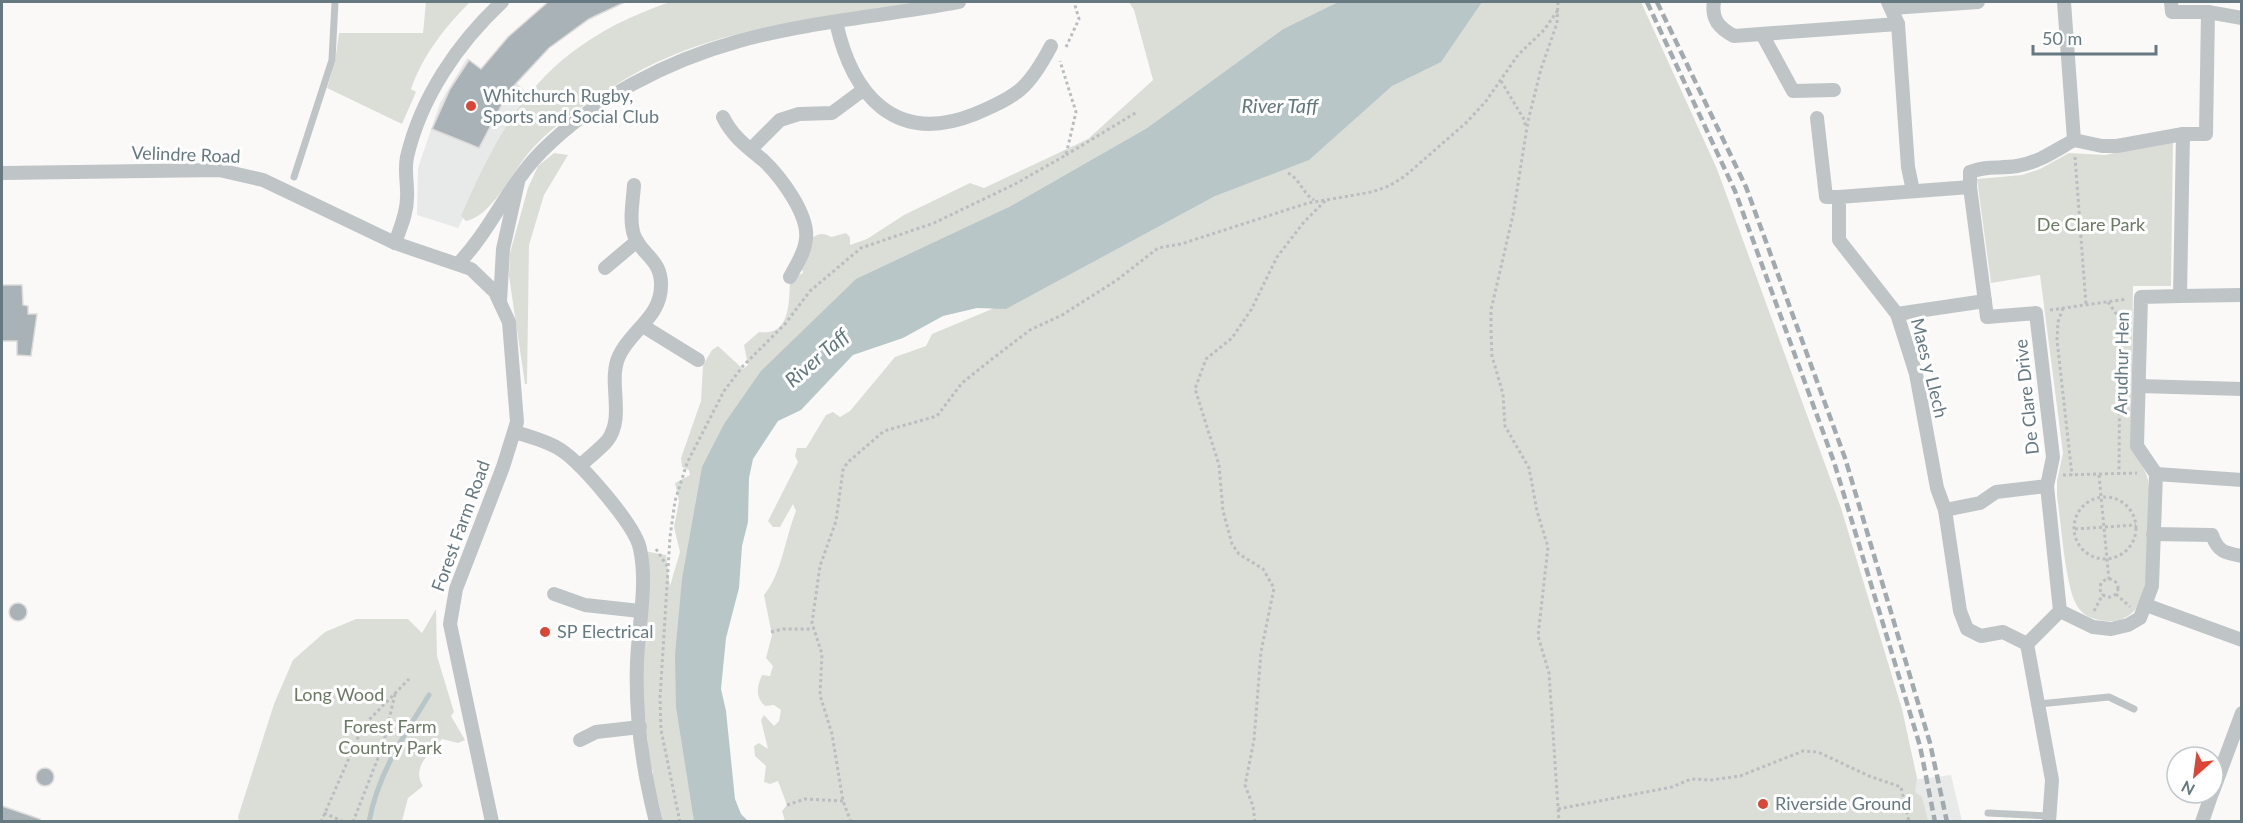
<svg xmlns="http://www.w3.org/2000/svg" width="2243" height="823" viewBox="0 0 2243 823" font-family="Lato,sans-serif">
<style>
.built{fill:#e8e9e9}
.green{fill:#dbded7}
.water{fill:#b8c6c8}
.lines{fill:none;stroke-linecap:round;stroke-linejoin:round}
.stream{stroke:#b8c6c8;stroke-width:5}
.building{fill:#a8b2b7;stroke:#dcdbda;stroke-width:1.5}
.path{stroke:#babec0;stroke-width:3;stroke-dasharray:3 3;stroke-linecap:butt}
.service{stroke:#bfc5c7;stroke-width:7}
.minor{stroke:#bfc5c7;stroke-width:14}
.rail{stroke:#a1aaae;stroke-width:4.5;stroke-dasharray:9 4.5;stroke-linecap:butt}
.poi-dot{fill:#db4737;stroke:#fff;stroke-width:2}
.labels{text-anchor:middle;stroke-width:6;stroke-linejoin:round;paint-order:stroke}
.poi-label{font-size:18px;fill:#667981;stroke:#fff;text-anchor:start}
.street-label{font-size:18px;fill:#667981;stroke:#fff}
.park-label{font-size:18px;fill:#6b7965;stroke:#fff}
.water-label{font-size:20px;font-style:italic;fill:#61777b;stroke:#fff}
</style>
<rect width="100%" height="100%" fill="#faf9f8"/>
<g class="built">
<polygon points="467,58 481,69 488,60 536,99 503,141 458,228 417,215 418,168 440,103"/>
<polygon points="1951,775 1962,821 1920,821 1911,780"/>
</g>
<g class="green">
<path d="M426,2h44c-25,25 -47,53 -59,87l5,3 -14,32 -75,-36 8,-26 4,-29h84z"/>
<path d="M670,2h255c-100,16 -208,23 -298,76 -32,20 -69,42 -95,71 -18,19 -39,67 -66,72l-5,-5c48,-111 90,-173 209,-214z"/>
<path d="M1129,2h209l-55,27 -136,99 -138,79 -295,261 7,353h-58l-5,-21 -7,-9 2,-20 -6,-12 1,-16 -14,-125 10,-67 22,4 4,31 10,-34 -6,-25 5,-26 -4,-18 15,-8 -1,-5 -7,-3 -1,-9 20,-57 2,-36 9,-15 6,-4 25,23 5,-4 -4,-20 15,-13c32,5 30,-31 31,-53l13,-6c-5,-16 8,-49 28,-36l15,-4 4,4v8l17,-6 37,-24 66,-32 14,5 104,-49 65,-59 -19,-70z"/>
<path d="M1474,2h167l76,167 124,339 61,201 15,69 -2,14 7,5 6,24h-1143l-3,-10 5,-6 -9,-24 -8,3 -6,-2 2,-16 -11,-10 -1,-10 5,-3 9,6 -7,-29 3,-5 10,11 5,-5 2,-11 -7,-5 -9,1c-10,-9 -8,-20 -3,-31l8,1 3,-10 -7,-8 6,-23 -8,-40c18,-22 21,-57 32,-84l-3,-7 -13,23h-7l-5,-6 30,-59 -3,-6 2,-8h9l20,-33 7,-3 7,5 10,-6 45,-54 31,-11 6,-12 60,-25 46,-34z"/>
<path d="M2173,140l-2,146h-38l-2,157c3,14 14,23 17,37 3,15 0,34 0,50 -1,31 6,94 -42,91 -12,-1 -24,-5 -30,-17 -11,-21 -15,-82 -19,-108v-15l6,-28 -23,-178 -49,8 -14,-104 45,-4 18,-6 29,-16 36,2z"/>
<polygon points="554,153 568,155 544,195 529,245 527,384 525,384 509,276 510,253 528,188 538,166"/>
<path d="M436,609l1,47 17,56 -3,4 14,24 -7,3 -16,-4c-12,14 -31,28 -19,47l-15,12 -6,23h-163l-1,-4 36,-113 19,-44 32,-28 31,-13h52l14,14z"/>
</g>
<polygon class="water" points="1338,2 1482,2 1441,62 1392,86 1309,160 1215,196 1006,309 977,308 943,316 903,338 853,355 801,410 778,421 753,459 749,478 748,522 742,546 739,588 726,638 721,689 726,711 735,799 741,814 748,821 694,821 676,707 675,655 682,579 702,467 724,424 761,371 856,279 1009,207 1147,128 1283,29"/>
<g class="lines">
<path class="stream" d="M369,822c9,-49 35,-86 60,-127"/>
</g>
<g class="building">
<polygon points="548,2 625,2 589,19 549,48 509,91 479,148 432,129 450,89 469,60 481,69 508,37"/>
<polygon points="2,285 22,285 23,305 28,306 28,314 37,314 31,356 17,355 17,341 2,341"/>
<circle cx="18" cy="612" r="9"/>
<circle cx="45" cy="777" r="9"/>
<polygon points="2,806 40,819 40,822 2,822"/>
</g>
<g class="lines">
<g class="path">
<polyline points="1558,2 1557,23 1541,69 1528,121 1513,215 1491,310 1491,330 1492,356 1503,394 1505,426 1529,468 1537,511 1548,547 1538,636 1549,673 1559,822"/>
<polyline points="1066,47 1079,19 1074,2"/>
<polyline points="1501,81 1525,121 1525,128"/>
<polyline points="1066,155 1137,112"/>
<polyline points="2075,157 2086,305"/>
<path d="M1288,173c13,7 14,20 26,27"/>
<polyline points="2108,302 2120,319 2119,474"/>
<polyline points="2063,308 2058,322 2057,340 2072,475"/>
<polyline points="2050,310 2127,299"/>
<polyline points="2063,475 2137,473"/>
<polyline points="2099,475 2109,580"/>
<circle cx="2105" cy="528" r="31"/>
<polyline points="2075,529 2136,525"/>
<polyline points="656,549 667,566"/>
<circle cx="2109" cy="588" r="9"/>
<polyline points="2116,594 2130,607"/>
<polyline points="2094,611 2103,594"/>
<polyline points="771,632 783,629 813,629"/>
<polyline points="787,805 805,799 843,801"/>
<polyline points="1558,809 1672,787 1691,779 1711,780 1740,776 1803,751 1818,752 1869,776 1901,787 1909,822"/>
<polyline points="324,813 344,822"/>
<polyline points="321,822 363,726 409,679"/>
<polyline points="353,822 383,745 395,694"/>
<polyline points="680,822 661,730 660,698 670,537 675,501 687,463 724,391 743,366 785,324 810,291 861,248 934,223 1015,184 1066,155 1076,112 1060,61"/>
<polyline points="851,822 843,801 832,734 820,695 822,654 812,623 820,566 836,521 843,470 847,463 884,431 937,416 962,383 992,359 1030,330 1062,315 1117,280 1158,248 1181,244 1308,203 1372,192 1389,186 1405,176 1467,122 1486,101 1518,55 1544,30 1558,10"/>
<polyline points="1255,822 1253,806 1245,785 1254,740 1261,652 1274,588 1263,569 1239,554 1232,544 1223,511 1219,465 1195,389 1206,359 1232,338 1251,310 1277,257 1304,222 1327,199"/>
</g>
<g class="service">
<polyline points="294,177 332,60 335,2"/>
<polyline points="2039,704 2109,697 2134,709"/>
<polyline points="1988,813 2049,816"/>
</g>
<g class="minor">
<path d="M1714,2c-3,17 5,26 20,34l164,-12"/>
<polyline points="1888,2 1898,24 1908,167 1913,191"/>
<polyline points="1892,8 1978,2"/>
<polyline points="2208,12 2242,18"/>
<path d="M836,22c16,73 59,124 139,92 43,-18 54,-26 76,-68"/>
<polyline points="1762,34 1793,91 1834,90"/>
<path d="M723,117c9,19 24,30 40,43 17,16 46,54 43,79 -1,14 -10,26 -16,38"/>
<polyline points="1817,118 1826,197 1839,197"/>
<polyline points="2074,140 2102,146 2117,146 2183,134"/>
<polyline points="751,149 780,120 799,114 832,113 863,90"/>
<polyline points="2,173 219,170 263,180 395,243 471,269 495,292 509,322 517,422 503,467 456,589 450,624 492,822"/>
<polyline points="1970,187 1839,197 1839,240 1897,314 1916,374 1937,488 1945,510 1960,611 1967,629 1981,636 2003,632 2027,644"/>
<path d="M395,243c5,-15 12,-29 12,-45 1,-14 -3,-27 0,-41 14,-60 51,-114 95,-155"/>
<path d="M458,264c33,-34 50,-79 84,-113 53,-53 125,-90 197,-110 72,-20 148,-25 220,-39"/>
<polyline points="605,268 637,241"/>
<polyline points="2180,296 2242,295"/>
<polyline points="500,302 503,249 518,182"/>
<polyline points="1897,314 1985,301"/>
<polyline points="643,326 698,360"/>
<polyline points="2139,386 2242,389"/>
<path d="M515,432c15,5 33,9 46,18 20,13 75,76 79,99 8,36 -2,78 -3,114 -2,53 6,108 19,159"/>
<path d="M580,466c8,-8 19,-16 27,-25 19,-24 0,-59 12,-85 11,-25 42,-39 42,-70 1,-27 -20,-31 -27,-51 -5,-15 -1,-34 0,-50"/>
<polyline points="2156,474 2242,480"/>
<polyline points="1945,510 1980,503 1996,492 2047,486"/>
<path d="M2153,534l59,1c6,17 13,18 30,21"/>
<polyline points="554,594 585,605 640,611"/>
<polyline points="2146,605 2242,640"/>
<polyline points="2060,611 2093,627 2111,629 2128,625 2140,618 2152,586 2156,474 2137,446 2141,297 2180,296 2183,134 2206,134 2208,12 2172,12 2171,2"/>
<polyline points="580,740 596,732 640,727"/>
<polyline points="2213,791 2242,713"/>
<path d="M2049,822l3,-42 -25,-136 33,-33 -13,-125 6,-29 -17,-144 -49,4 -17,-130v-15c16,-7 30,-3 47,-6 21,-3 39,-16 57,-26l-10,-138"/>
<polyline points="2202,822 2212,793"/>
</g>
<g class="rail">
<polyline points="1647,2 1735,191 1834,462 1920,746 1935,822"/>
<polyline points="1657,2 1746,187 1845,458 1930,743 1947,822"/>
</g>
</g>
<g class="poi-dot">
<circle cx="471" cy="106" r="6"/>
<circle cx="545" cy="632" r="6"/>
<circle cx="1763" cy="804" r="6"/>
</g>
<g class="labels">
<g class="poi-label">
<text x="483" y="102">Whitchurch Rugby,<tspan x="483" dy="21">Sports and Social Club</tspan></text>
<text x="557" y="638">SP Electrical</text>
<text x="1775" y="810">Riverside Ground</text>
</g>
<g class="street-label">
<text transform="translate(186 155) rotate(2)" y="6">Velindre Road</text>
<text transform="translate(2122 363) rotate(-89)" y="6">Arudhur Hen</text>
<text transform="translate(1929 368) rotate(76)" y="6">Maes y Llech</text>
<text transform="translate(2027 397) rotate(-96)" y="6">De Clare Drive</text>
<text transform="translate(461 526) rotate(-70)" y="6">Forest Farm Road</text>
</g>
<g class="park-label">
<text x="2091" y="231">De Clare Park</text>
<text x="339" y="701">Long Wood</text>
<text x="390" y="733">Forest Farm<tspan x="390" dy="21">Country Park</tspan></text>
</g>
<g class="water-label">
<text x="1280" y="113">River Taff</text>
<text transform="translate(817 358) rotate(-41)" y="7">River Taff</text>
</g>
</g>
<rect width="2243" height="823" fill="none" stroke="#667981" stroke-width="6"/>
<g transform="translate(2195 775) rotate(208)"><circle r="28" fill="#ffffff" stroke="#c2c9cd" stroke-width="1.5"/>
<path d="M0-4.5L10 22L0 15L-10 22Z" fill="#db4737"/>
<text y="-9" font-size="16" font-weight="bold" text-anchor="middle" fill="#667981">N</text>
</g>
<path d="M2033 45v9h123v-9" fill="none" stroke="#667981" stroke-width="3"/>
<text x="2042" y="45" font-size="18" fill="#667981" stroke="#ffffff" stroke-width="4.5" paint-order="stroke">50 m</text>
</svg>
